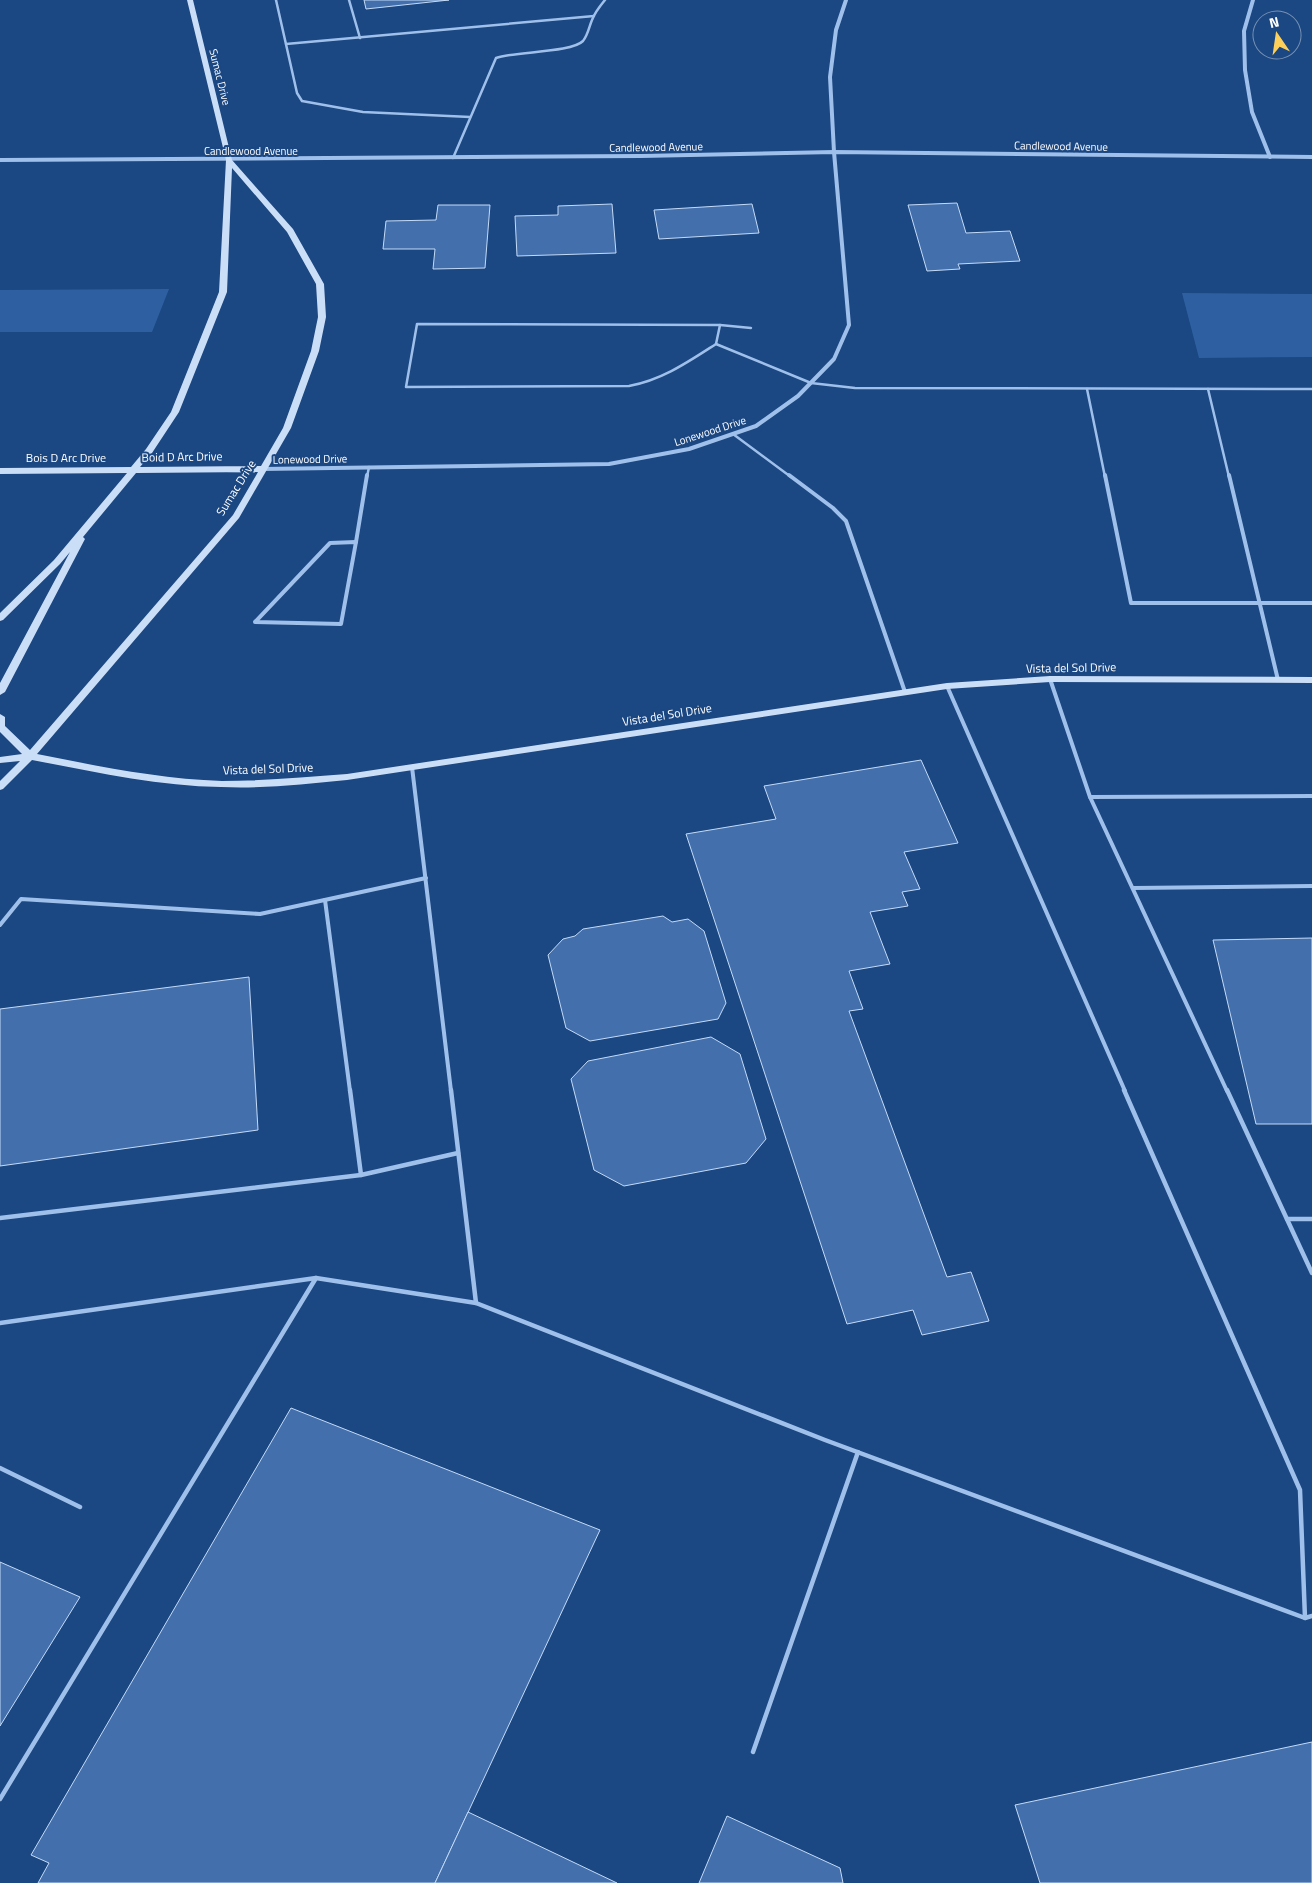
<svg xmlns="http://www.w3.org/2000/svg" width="1312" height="1883" viewBox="0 0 1312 1883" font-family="'Titillium Web',sans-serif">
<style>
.green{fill:#2e60a1}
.building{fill:#4370ac;stroke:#c4dbf8}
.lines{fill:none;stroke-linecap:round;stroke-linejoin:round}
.lane-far2{stroke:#9fc0eb;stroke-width:2.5}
.lane-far1{stroke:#9fc0eb;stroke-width:4}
.lane{stroke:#9fc0eb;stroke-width:4.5}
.street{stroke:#9fc0eb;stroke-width:4}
.secondary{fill:#cbdef8;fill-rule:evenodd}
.labels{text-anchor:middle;stroke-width:4;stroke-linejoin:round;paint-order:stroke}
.far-street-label{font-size:11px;fill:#fff;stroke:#1b4782}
.street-label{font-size:12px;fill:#fff;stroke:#1b4782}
</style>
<rect width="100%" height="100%" fill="#1b4782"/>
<g class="green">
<polygon points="169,289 152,332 0,332 0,290"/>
<polygon points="1182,293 1312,294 1312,357 1199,358"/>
</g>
<g class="building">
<polygon points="364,0 449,0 366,9"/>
<polygon points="957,203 966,233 1010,231 1020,261 958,264 960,269 927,271 908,205"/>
<polygon points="612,204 616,253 517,256 515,216 558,215 558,206"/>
<polygon points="752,204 759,233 659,239 654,210"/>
<polygon points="438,205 490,205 485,268 433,269 435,249 383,249 386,221 436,220"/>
<polygon points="921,760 958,843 904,852 920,889 902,892 908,906 870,912 890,964 849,971 863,1009 849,1011 947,1277 971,1272 989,1321 922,1335 913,1310 847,1324 686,834 776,819 764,786"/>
<polygon points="663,916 672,922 688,919 704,931 726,1003 718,1019 590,1041 566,1028 548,955 563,939 575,936 583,929"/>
<polygon points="1312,938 1312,1124 1256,1124 1213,940"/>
<polygon points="249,977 258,1130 0,1166 0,1009"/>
<polygon points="711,1037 740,1054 766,1139 746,1163 624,1186 594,1170 571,1079 588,1061"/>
<polygon points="291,1408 600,1530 435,1883 38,1883 49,1863 31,1855"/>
<polygon points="0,1562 80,1597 0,1726"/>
<polygon points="1312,1742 1312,1883 1040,1883 1015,1805"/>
<polygon points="468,1812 617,1883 435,1883"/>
<polygon points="727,1816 840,1868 843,1883 699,1883"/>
</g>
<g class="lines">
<g class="lane-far2">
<polyline points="276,0 297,93 302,101 363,112 470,117"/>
<polyline points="349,0 360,38"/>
<polyline points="286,44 594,16"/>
<path d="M453,158l43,-100c20,-7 75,-5 87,-17 5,-6 6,-14 9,-21 3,-8 8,-14 13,-20"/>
<path d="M417,324l303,1 -4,19c-28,18 -54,36 -87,42l-223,1z"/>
<polyline points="720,325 751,328"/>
<polyline points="716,344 811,383 855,388 1312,389"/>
<polyline points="1087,389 1105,477"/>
<polyline points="1208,389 1229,477"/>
<polyline points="733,434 791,477"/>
<polyline points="367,477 369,467"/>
</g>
<g class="lane-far1">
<polyline points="789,475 833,508 846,521 905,692"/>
<polyline points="1105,475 1131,603 1312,603"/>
<polyline points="1229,475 1278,680"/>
<polygon points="356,542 341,624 255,622 330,543"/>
<polyline points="356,542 367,475"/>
<polyline points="1050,679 1090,797 1312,796"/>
<polyline points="947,686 1125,1091"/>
<polyline points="412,767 451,1091"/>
<polyline points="1090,797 1227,1091"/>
<polyline points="1133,888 1312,886"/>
<polyline points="325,900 350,1091"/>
<polyline points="0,925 21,899 260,914 426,878"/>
</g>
<g class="lane">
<polyline points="350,1090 361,1175"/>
<polyline points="451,1090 476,1303"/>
<polyline points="1124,1090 1300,1490 1305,1618"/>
<polyline points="1227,1090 1312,1273"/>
<polyline points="0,1218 361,1175 458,1153"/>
<polyline points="1287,1219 1312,1219"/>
<polyline points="0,1323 316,1278 476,1303 825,1440 1305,1618 1312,1616"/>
<polyline points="0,1468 80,1507"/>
<polyline points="753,1752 858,1452"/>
<polyline points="0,1799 316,1278"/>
</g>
<g class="street">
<polyline points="1253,0 1244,31 1245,70 1252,112 1270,157"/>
<polyline points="0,160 641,156 834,152 1312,157"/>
<polyline points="262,469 609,464 689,449 756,426 798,396 834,359 849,325 834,152 830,77 836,30 846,0"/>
</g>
<path class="secondary" d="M187,0h6l39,160 61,69 31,55 2,33 -7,34 -28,77 -52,90 -202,236c61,12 122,25 185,27 41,0 83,-4 125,-7l600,-91 103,-7 262,1v6l-262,-1 -103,7 -600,91c-42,4 -84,9 -126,7 -64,-1 -126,-15 -189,-27l-29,29 -3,1v-9l20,-20 -20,2v-6l22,-3 -22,-22v-18l5,3v9l25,24 203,-235 25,-43 -122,1 -53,64 2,2 -80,153 -5,3v-12l70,-131 -10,12 -57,56 -3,1v-8l54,-53 73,-87 -127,1v-6l131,-1 15,-18 25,-37 48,-120 7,-132zM232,168l55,64 29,52 2,33 -7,34 -28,77 -22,38 -121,1 12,-14 27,-41 48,-120z"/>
</g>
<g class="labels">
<g class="far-street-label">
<text transform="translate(220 77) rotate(76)" y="4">Sumac Drive</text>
<text transform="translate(1061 146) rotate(1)" y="4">Candlewood Avenue</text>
<text transform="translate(656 147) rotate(-1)" y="4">Candlewood Avenue</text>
<text x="251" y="155">Candlewood Avenue</text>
<text transform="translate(710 431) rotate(-18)" y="4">Lonewood Drive</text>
<text transform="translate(310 459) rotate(-1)" y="4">Lonewood Drive</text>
</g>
<g class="street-label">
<text transform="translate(182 457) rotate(-1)" y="4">Boid D Arc Drive</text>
<text x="66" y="462">Bois D Arc Drive</text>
<text transform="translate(236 488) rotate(-58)" y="4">Sumac Drive</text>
<text transform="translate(1071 668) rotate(-1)" y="4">Vista del Sol Drive</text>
<text transform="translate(667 715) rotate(-9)" y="4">Vista del Sol Drive</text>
<text transform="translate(268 769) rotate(-2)" y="4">Vista del Sol Drive</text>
</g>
</g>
<g transform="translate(1277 35) rotate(347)"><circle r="24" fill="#1b4782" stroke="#7691b4"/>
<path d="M0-4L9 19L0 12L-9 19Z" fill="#fcd05b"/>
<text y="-8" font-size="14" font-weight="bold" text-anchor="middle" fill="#ffffff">N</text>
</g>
</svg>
